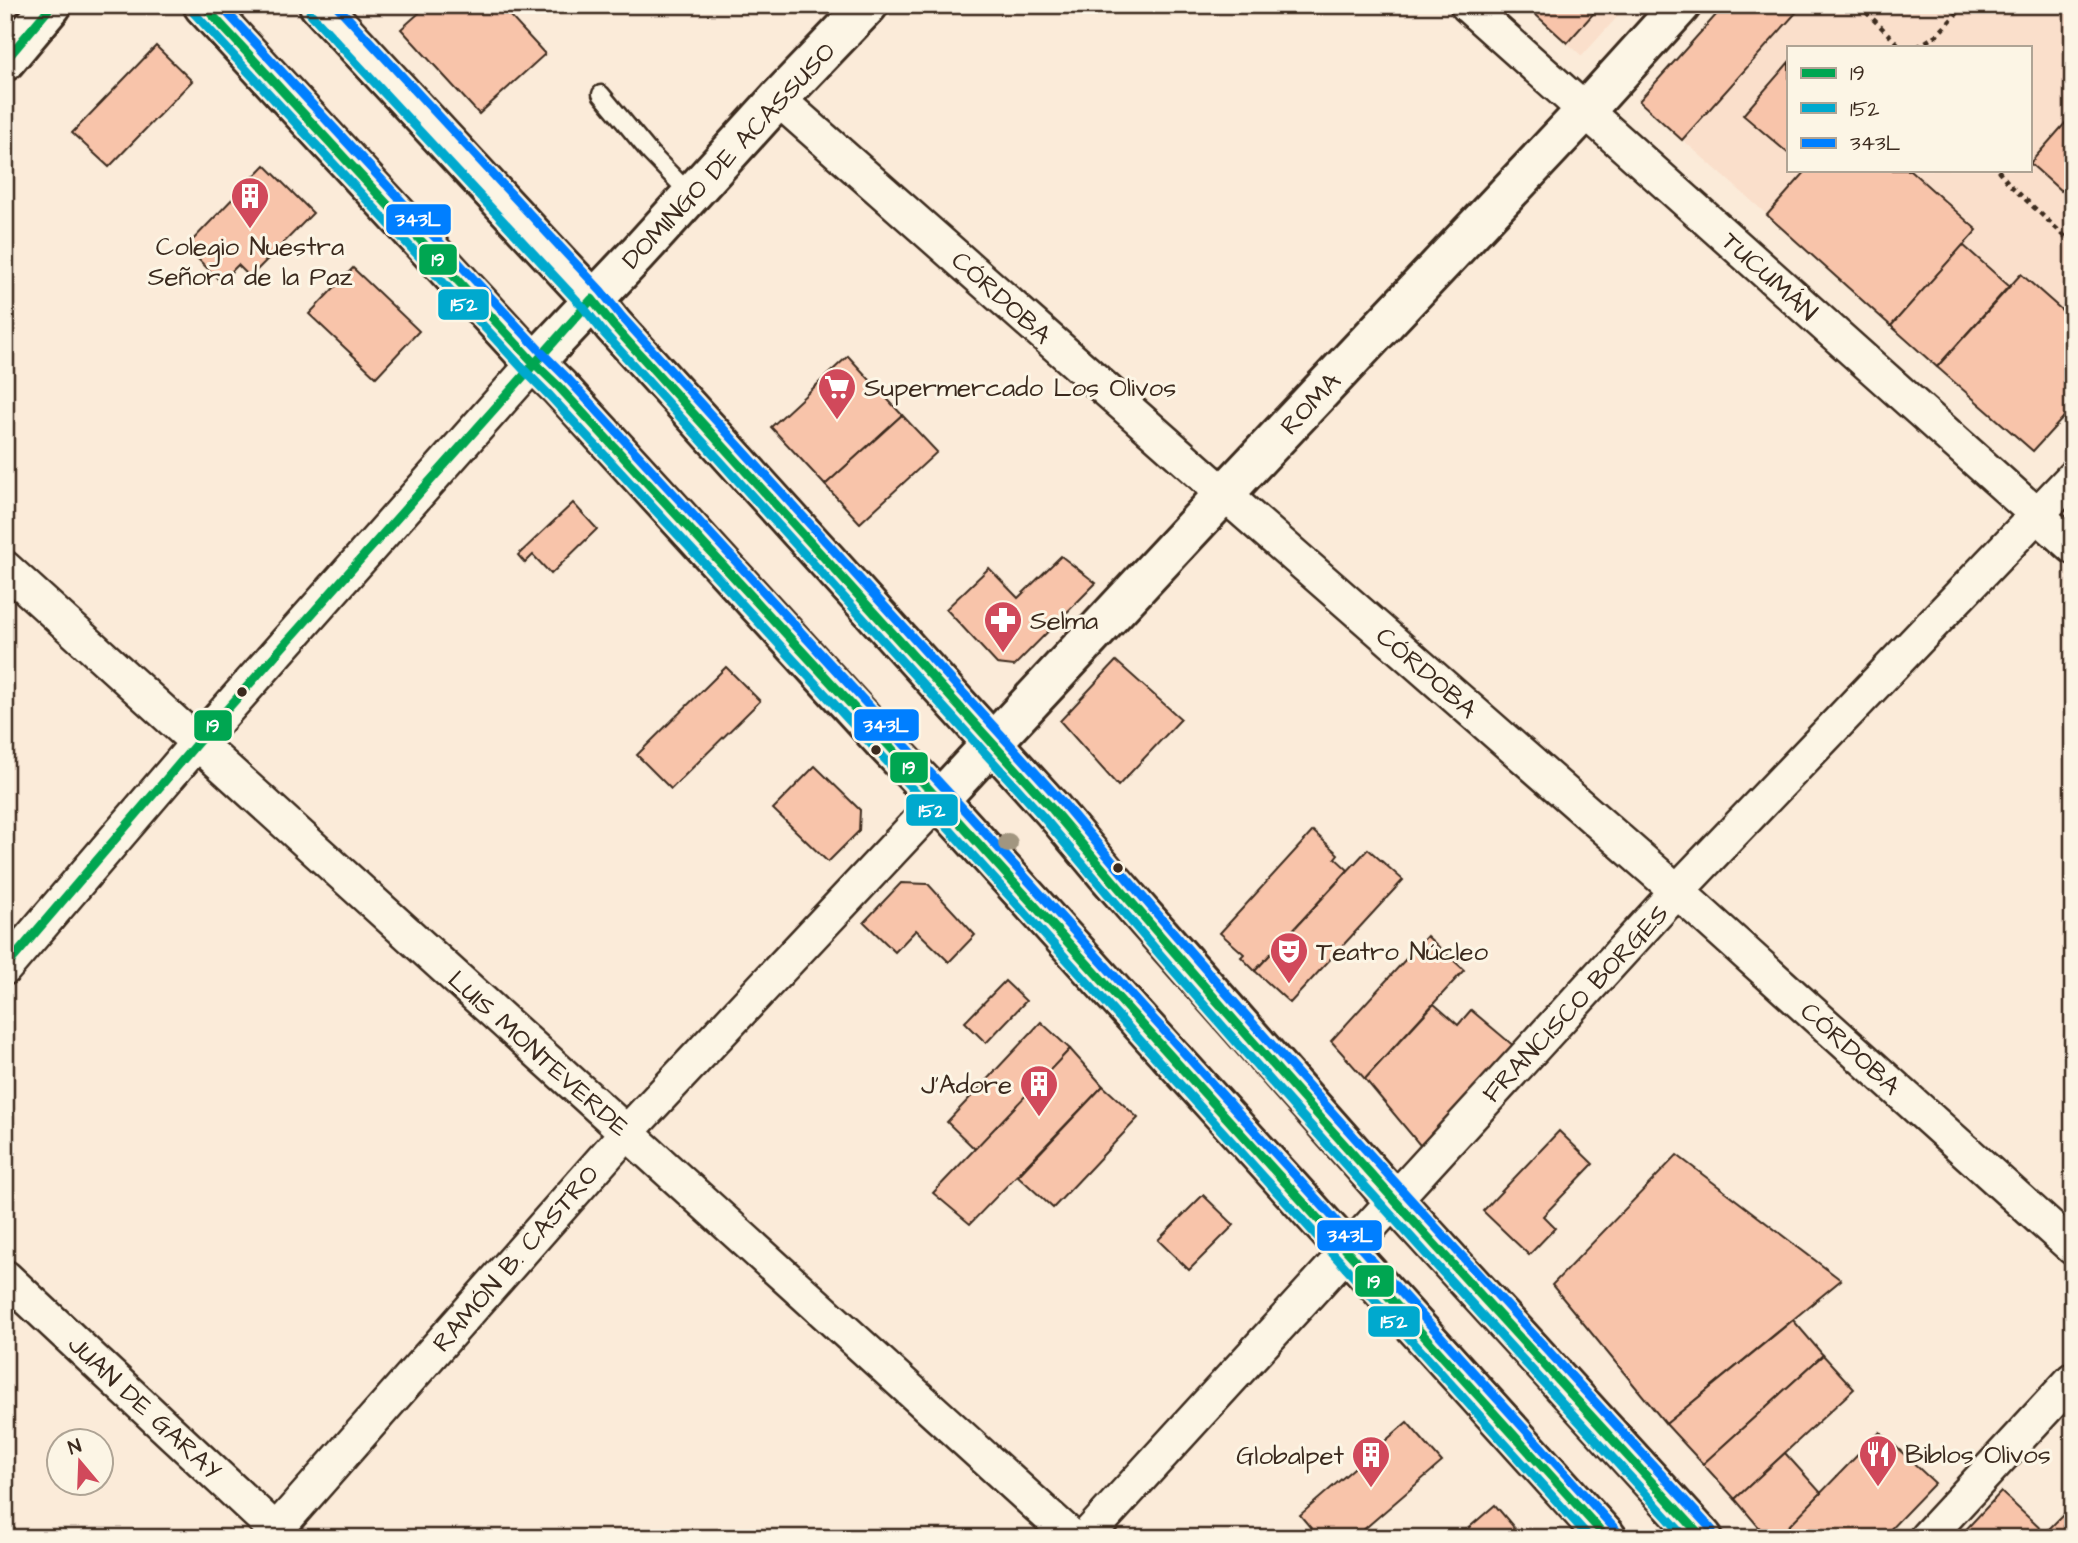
<svg xmlns="http://www.w3.org/2000/svg" width="2078" height="1543" viewBox="0 0 2078 1543" font-family="'Architects Daughter',sans-serif">
<style>
.built{fill:#fadfcb;fill-rule:evenodd}
.building{fill:#f8c4aa;stroke:#3b2a1e;stroke-width:2}
.lines{fill:none;stroke-linecap:round;stroke-linejoin:round}
.lane-casing{stroke:#3b2a1e;stroke-width:21}
.street-casing{stroke:#3b2a1e;stroke-width:38}
.secondary-casing{stroke:#3b2a1e;stroke-width:44}
.path{stroke:#3b2a1e;stroke-width:4.5;stroke-dasharray:5 5;stroke-linecap:butt}
.lane{stroke:#fcf5e5;stroke-width:16}
.street{stroke:#fcf5e5;stroke-width:33}
.secondary{stroke:#fcf5e5;stroke-width:38}
.bus-1-casing{stroke:#fcf5e5;stroke-width:14}
.bus-2-casing{stroke:#fcf5e5;stroke-width:14}
.bus-3-casing{stroke:#fcf5e5;stroke-width:14}
.bus-1{stroke:#00a651;stroke-width:9}
.bus-2{stroke:#00a9ce;stroke-width:9}
.bus-3{stroke:#007fff;stroke-width:9}
.tree{fill:#a29680}
.bus-dot{fill:#3b2a1e;stroke:#fcf5e5;stroke-width:2.5}
.labels{text-anchor:middle;stroke-width:6;stroke-linejoin:round;paint-order:stroke}
.street-label{font-size:26px;fill:#3b2a1e;stroke:#fcf5e5}
.poi-label{font-size:26px;fill:#3b2a1e;stroke:#fcf5e5;text-anchor:start}
.line-badge{stroke:#fcf5e5;stroke-width:2.5}
.badge-label{font-size:19px;text-anchor:middle;font-weight:bold;fill:#fff}
</style>
<rect width="100%" height="100%" fill="#fbebd9"/>
<filter id="ink" filterUnits="userSpaceOnUse"><feTurbulence type="fractalNoise" baseFrequency=".0143" numOctaves="2"/><feDisplacementMap in="SourceGraphic" scale="14" xChannelSelector="R" yChannelSelector="G"/><feConvolveMatrix kernelMatrix="1 2 1 2 8 2 1 2 1" color-interpolation-filters="sRGB"/></filter>
<g filter="url(#ink)">
<g class="built">
<polygon points="1525,5 1628,5 1582,56"/>
<path d="M1725,5h348v402l-40,44 -394,-350zM1789,47h242v123h-242z"/>
</g>
<g class="building">
<polygon points="428,5 500,5 545,54 479,114 401,29"/>
<polygon points="1525,5 1601,5 1567,43"/>
<polygon points="1725,5 1803,5 1682,140 1639,101"/>
<polygon points="156,46 192,81 109,167 72,133"/>
<polygon points="1789,62 1789,154 1743,115"/>
<polygon points="2067,121 2073,127 2073,178 2061,191 2031,164 2031,162"/>
<polygon points="265,165 313,213 250,277 238,265 221,282 186,247"/>
<polygon points="1807,170 1910,170 1977,230 1891,326 1767,215"/>
<polygon points="1963,245 2009,286 1937,367 1891,326"/>
<polygon points="353,268 419,331 376,377 309,314"/>
<polygon points="2021,274 2073,320 2073,407 2033,451 1937,367"/>
<polygon points="848,356 902,415 825,485 771,427"/>
<polygon points="902,415 937,452 860,523 825,485"/>
<polygon points="573,503 597,529 551,574 533,555 525,563 518,555"/>
<polygon points="1061,556 1096,583 1014,666 997,664 946,609 989,568 1018,598"/>
<polygon points="1116,661 1181,719 1118,786 1060,721"/>
<polygon points="726,667 760,701 671,789 637,755"/>
<polygon points="815,766 860,810 859,831 828,862 773,809"/>
<polygon points="1313,831 1338,854 1335,858 1348,870 1255,971 1241,957 1244,954 1220,933"/>
<polygon points="1368,849 1403,880 1290,1003 1255,971"/>
<polygon points="901,883 928,884 975,935 949,962 916,930 895,952 864,922"/>
<polygon points="1427,936 1464,970 1365,1079 1331,1041"/>
<polygon points="1005,981 1026,1001 986,1043 965,1022"/>
<polygon points="1434,1004 1458,1025 1471,1010 1515,1047 1424,1150 1365,1079"/>
<polygon points="1041,1022 1070,1049 976,1150 947,1122"/>
<polygon points="1070,1049 1103,1086 970,1224 933,1193"/>
<polygon points="1103,1086 1138,1118 1053,1208 1018,1176"/>
<polygon points="1559,1131 1593,1164 1543,1216 1555,1228 1529,1255 1483,1211"/>
<polygon points="1677,1155 1841,1280 1666,1424 1552,1285"/>
<polygon points="1203,1195 1234,1225 1189,1270 1158,1240"/>
<polygon points="1793,1320 1823,1355 1703,1464 1666,1424"/>
<polygon points="1823,1355 1854,1389 1735,1499 1703,1464"/>
<polygon points="1407,1422 1442,1462 1354,1538 1319,1538 1300,1515"/>
<polygon points="1880,1432 1935,1483 1882,1538 1777,1538"/>
<polygon points="1785,1453 1821,1493 1777,1538 1768,1538 1735,1499"/>
<polygon points="2001,1492 2045,1533 2073,1505 2073,1538 1958,1538"/>
<polygon points="1495,1505 1523,1538 1457,1538"/>
</g>
<g class="lines">
<defs>
<polyline id="lane" points="601,94 650,153 691,195"/>
<g id="street">
<polyline points="1467,5 2073,547"/>
<polyline points="778,99 1224,494 1677,891 2073,1248"/>
<polyline points="5,568 1073,1538"/>
<polyline points="5,968 198,742 534,363"/>
<polyline points="5,1277 284,1538"/>
<polyline points="269,1538 627,1132 939,800"/>
<polyline points="1085,1538 1677,891 2073,477"/>
<polyline points="1926,1538 2073,1379"/>
</g>
<g id="secondary">
<polyline points="203,5 534,363 559,387 882,740 939,800 1607,1538"/>
<polyline points="319,5 592,299 613,325 1053,810 1109,877 1394,1200 1703,1538"/>
<polyline points="5,61 52,5"/>
<polyline points="534,363 639,252 778,99 868,5"/>
<polyline points="939,800 1224,494 1585,111 1681,5"/>
</g>
</defs>
<use href="#lane" class="lane-casing"/>
<use href="#street" class="street-casing"/>
<use href="#secondary" class="secondary-casing"/>
<g class="path">
<polyline points="1859,5 1901,47"/>
<polyline points="2066,5 2073,11"/>
<polyline points="1917,47 1937,35 1965,5"/>
<polyline points="1998,170 2010,185 2073,244"/>
</g>
<use href="#lane" class="lane"/>
<use href="#street" class="street"/>
<use href="#secondary" class="secondary"/>
<defs>
<g id="bus-1">
<polyline points="203,5 534,363 559,387 939,800 1607,1538"/>
<polyline points="5,61 52,5"/>
<path d="M5,968l193,-226 394,-443 21,26 440,485c209,249 430,488 650,728"/>
</g>
<g id="bus-2">
<polyline points="194,13 525,371 550,396 930,808 1590,1538"/>
<path d="M310,13l273,294 21,26 440,485c206,247 425,483 642,720"/>
</g>
<g id="bus-3">
<polyline points="220,5 543,354 568,379 948,792 1616,1530"/>
<path d="M336,5l265,286 21,26 440,485c209,249 431,488 650,728"/>
</g>
</defs>
<use href="#bus-1" class="bus-1-casing"/>
<use href="#bus-2" class="bus-2-casing"/>
<use href="#bus-3" class="bus-3-casing"/>
<use href="#bus-1" class="bus-1"/>
<use href="#bus-2" class="bus-2"/>
<use href="#bus-3" class="bus-3"/>
</g>
<circle class="tree" cx="1008" cy="843" r="10"/>
</g>
<defs>
<symbol id="building-pin" viewBox="-11 -11 22 30"><path d="M0 17L-7.5 6A9.5 9.5 0 1 1 7.5 6Z" fill="#d1495b" stroke="#fcf5e5"/><path d="M-4-6H4V6H1V3H-1V6H-4ZM-2.5-4.3h1.7v1.8h-1.7ZM.8-4.3h1.7v1.8H.8ZM-2.5-1h1.7V.8h-1.7ZM.8-1h1.7V.8H.8Z" fill="#fff"/></symbol>
<symbol id="supermarket-pin" viewBox="-11 -11 22 30"><path d="M0 17L-7.5 6A9.5 9.5 0 1 1 7.5 6Z" fill="#d1495b" stroke="#fcf5e5"/><path d="M-6-5.5h2.5l.6 2H6L4.5 2H-2.5L-4.4-4H-6ZM-1.5 3.2a1.3 1.3 0 1 0 .1 0ZM3 3.2a1.3 1.3 0 1 0 .1 0Z" fill="#fff"/></symbol>
<symbol id="pharmacy-pin" viewBox="-11 -11 22 30"><path d="M0 17L-7.5 6A9.5 9.5 0 1 1 7.5 6Z" fill="#d1495b" stroke="#fcf5e5"/><path d="M-2-6h4v4h4v4h-4v4h-4v-4h-4v-4h4Z" fill="#fff"/></symbol>
<symbol id="theatre-pin" viewBox="-11 -11 22 30"><path d="M0 17L-7.5 6A9.5 9.5 0 1 1 7.5 6Z" fill="#d1495b" stroke="#fcf5e5"/><path d="M-5-5.5Q0-4 5-5.5V0Q5 5 0 6Q-5 5-5 0ZM-3.3-2.5H-1v1.5H-3.3ZM1-2.5H3.3v1.5H1ZM-2.8 1Q0 5.5 2.8 1Z" fill="#fff"/></symbol>
<symbol id="restaurant-pin" viewBox="-11 -11 22 30"><path d="M0 17L-7.5 6A9.5 9.5 0 1 1 7.5 6Z" fill="#d1495b" stroke="#fcf5e5"/><path d="M-5-6h1v4h1v-4h1v4h1v-4h1v5L-1.5 .5V6h-2V.5L-5-1ZM5-6V6H3V1.5H1.5Q1.5-4 5-6Z" fill="#fff"/></symbol>
</defs>
<g fill-rule="evenodd">
<use href="#building-pin" x="228" y="174" width="44" height="60"/>
<use href="#supermarket-pin" x="815" y="365" width="44" height="60"/>
<use href="#pharmacy-pin" x="981" y="598" width="44" height="60"/>
<use href="#theatre-pin" x="1267" y="929" width="44" height="60"/>
<use href="#building-pin" x="1017" y="1062" width="44" height="60"/>
<use href="#restaurant-pin" x="1856" y="1432" width="44" height="60"/>
<use href="#building-pin" x="1349" y="1433" width="44" height="60"/>
</g>
<g class="bus-dot">
<circle cx="242" cy="692" r="6"/>
<circle cx="876" cy="750" r="6"/>
<circle cx="1118" cy="868" r="6"/>
</g>
<g class="labels">
<g class="street-label">
<text transform="translate(728 155) rotate(-47)" y="9">DOMINGO DE ACASSUSO</text>
<text transform="translate(1770 276) rotate(42)" y="9">TUCUMÁN</text>
<text transform="translate(1002 297) rotate(42)" y="9">CÓRDOBA</text>
<text transform="translate(1310 403) rotate(-47)" y="9">ROMA</text>
<text transform="translate(1427 672) rotate(41)" y="9">CÓRDOBA</text>
<text transform="translate(1575 1003) rotate(-47)" y="9">FRANCISCO BORGES</text>
<text transform="translate(1851 1048) rotate(42)" y="9">CÓRDOBA</text>
<text transform="translate(539 1053) rotate(42)" y="9">LUIS MONTEVERDE</text>
<text transform="translate(515 1258) rotate(-49)" y="9">RAMÓN B. CASTRO</text>
<text transform="translate(145 1407) rotate(43)" y="9">JUAN DE GARAY</text>
</g>
<g class="poi-label">
<text x="250" y="255" text-anchor="middle">Colegio Nuestra<tspan x="250" dy="30">Señora de la Paz</tspan></text>
<text x="864" y="396">Supermercado Los Olivos</text>
<text x="1030" y="629">Selma</text>
<text x="1316" y="960">Teatro Núcleo</text>
<text x="1012" y="1093" text-anchor="end">J'Adore</text>
<text x="1905" y="1463">Biblos Olivos</text>
<text x="1344" y="1464" text-anchor="end">Globalpet</text>
</g>
</g>
<g class="line-badge">
<rect x="385" y="203" width="67" height="33" rx="7" fill="#007fff"/>
<rect x="418" y="243" width="40" height="33" rx="7" fill="#00a651"/>
<rect x="437" y="288" width="53" height="33" rx="7" fill="#00a9ce"/>
<rect x="853" y="708" width="67" height="34" rx="7" fill="#007fff"/>
<rect x="193" y="709" width="40" height="33" rx="7" fill="#00a651"/>
<rect x="889" y="751" width="40" height="33" rx="7" fill="#00a651"/>
<rect x="905" y="793" width="54" height="34" rx="7" fill="#00a9ce"/>
<rect x="1316" y="1219" width="67" height="33" rx="7" fill="#007fff"/>
<rect x="1354" y="1264" width="41" height="34" rx="7" fill="#00a651"/>
<rect x="1367" y="1305" width="54" height="33" rx="7" fill="#00a9ce"/>
</g>
<g class="badge-label">
<text x="418" y="226">343L</text>
<text x="438" y="266">19</text>
<text x="464" y="311">152</text>
<text x="886" y="732">343L</text>
<text x="213" y="732">19</text>
<text x="909" y="774">19</text>
<text x="932" y="817">152</text>
<text x="1350" y="1242">343L</text>
<text x="1374" y="1288">19</text>
<text x="1394" y="1328">152</text>
</g>
<rect width="2078" height="1543" fill="none" stroke="#fcf5e5" stroke-width="28"/>
<rect x="14" y="14" width="2050" height="1515" fill="none" stroke="#3b2a1e" stroke-width="2.5" filter="url(#ink)"/>
<rect x="1787" y="46" width="245" height="126" fill="#fcf5e5" stroke="#afa495" stroke-width="2"/>
<rect x="1801" y="68" width="35" height="10" fill="#00a651" stroke="#afa495" stroke-width="2"/>
<text x="1850" y="80" font-size="21" fill="#3b2a1e">19</text>
<rect x="1801" y="103" width="35" height="10" fill="#00a9ce" stroke="#afa495" stroke-width="2"/>
<text x="1850" y="116" font-size="21" fill="#3b2a1e">152</text>
<rect x="1801" y="138" width="35" height="10" fill="#007fff" stroke="#afa495" stroke-width="2"/>
<text x="1850" y="150" font-size="21" fill="#3b2a1e">343L</text>
<g transform="translate(80 1462) rotate(341)"><circle r="33" fill="#fcf5e5" stroke="#afa495" stroke-width="2"/>
<path d="M0-5L12 26L0 18L-12 26Z" fill="#d1495b"/>
<text y="-10" font-size="19" font-weight="bold" text-anchor="middle" fill="#3b2a1e">N</text>
</g>
</svg>
